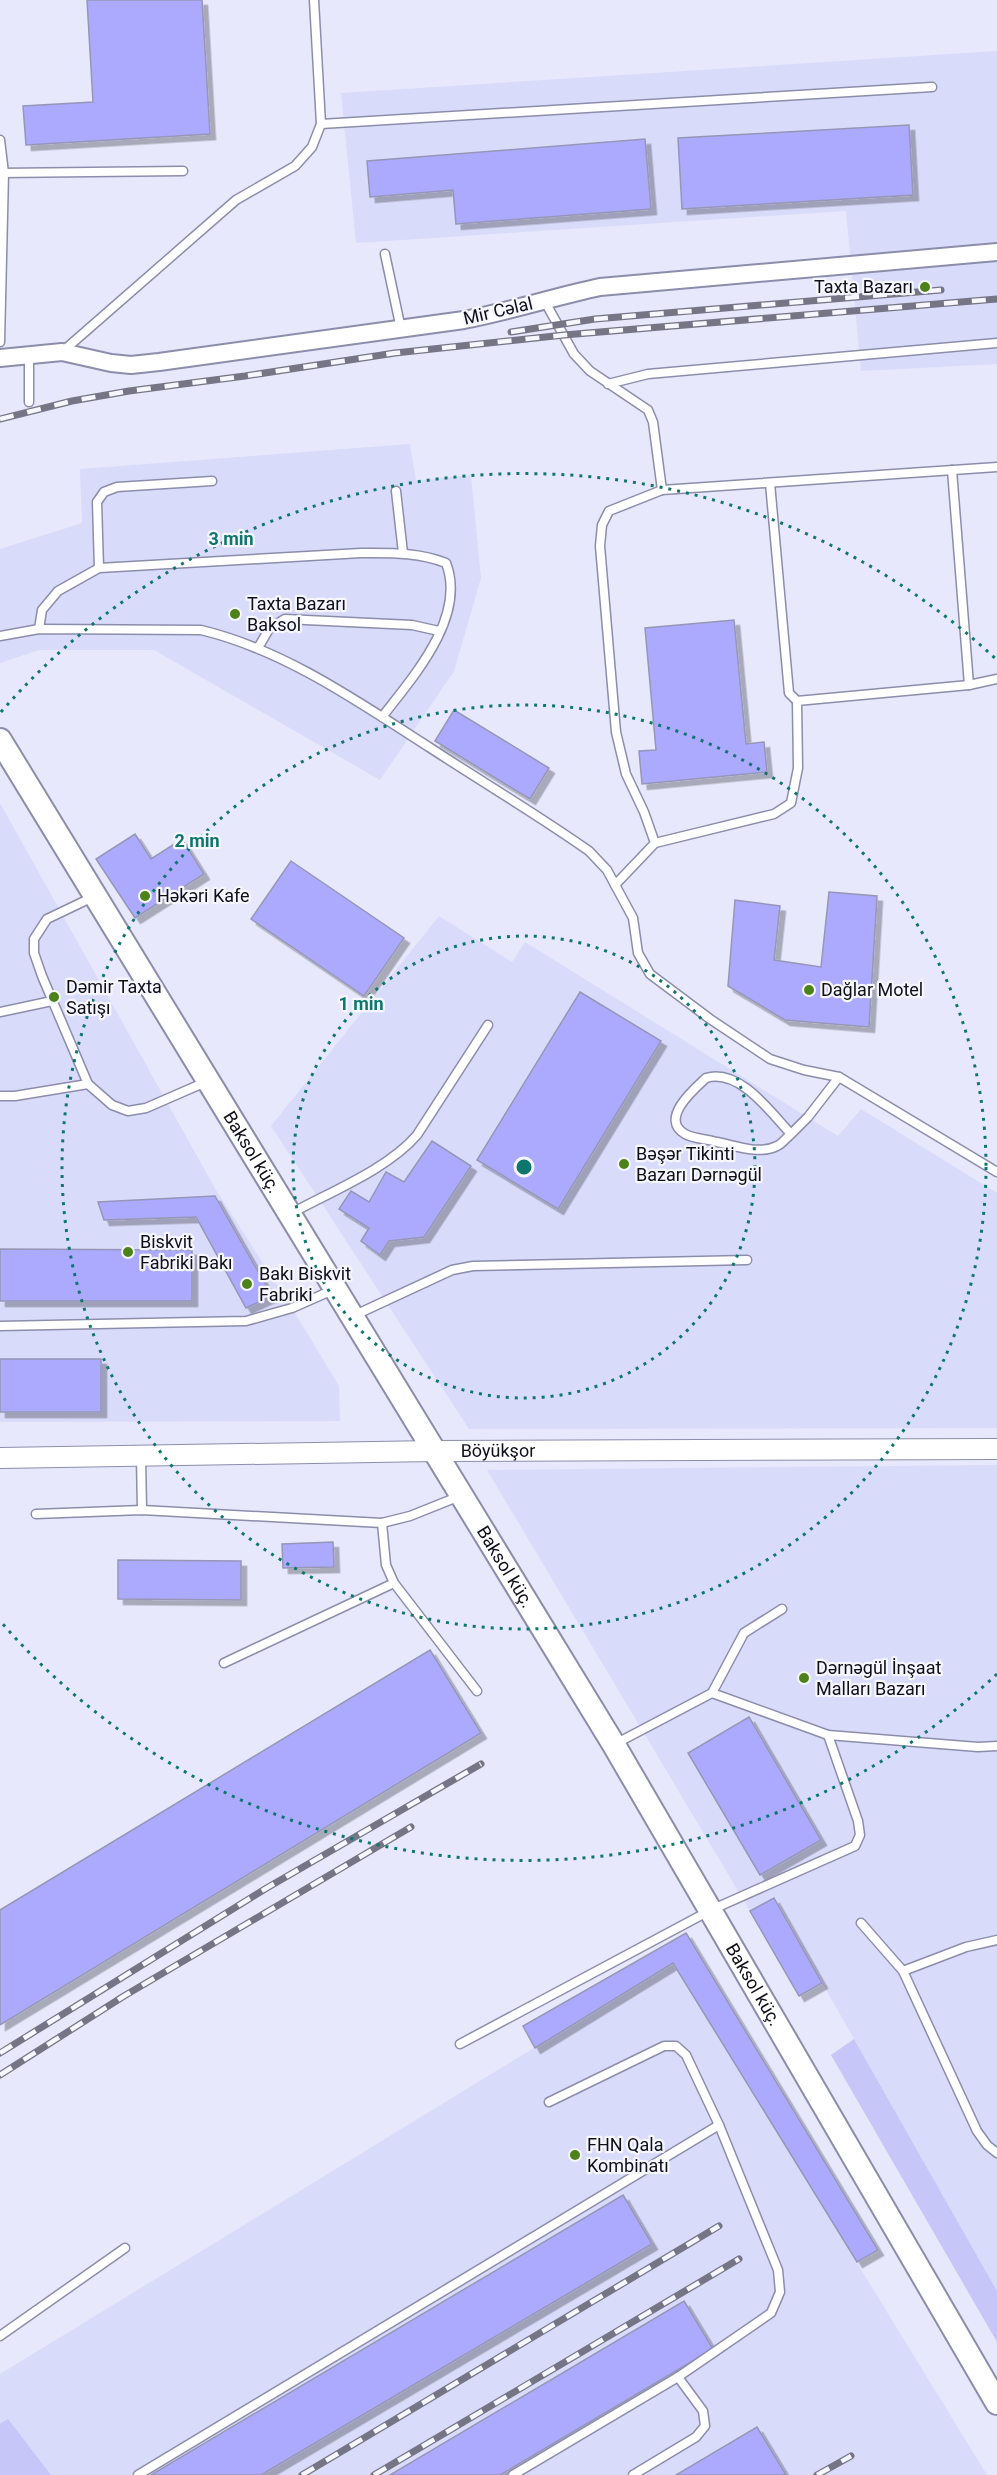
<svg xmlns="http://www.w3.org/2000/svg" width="997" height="2475" viewBox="0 0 997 2475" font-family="Roboto,sans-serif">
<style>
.built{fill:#d9dbfb}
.green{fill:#c6c7f8}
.building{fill:#abaafe;stroke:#9697b6;stroke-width:1.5;filter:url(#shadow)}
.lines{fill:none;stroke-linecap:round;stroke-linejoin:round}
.service-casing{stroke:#8c8dab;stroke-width:11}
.minor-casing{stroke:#8c8dab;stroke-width:20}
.tertiary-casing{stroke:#8c8dab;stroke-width:22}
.secondary-casing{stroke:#8c8dab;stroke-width:26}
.service{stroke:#fff;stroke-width:8}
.minor{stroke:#fff;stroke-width:16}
.tertiary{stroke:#fff;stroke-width:20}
.secondary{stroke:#fff;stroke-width:22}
.rail-casing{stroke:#757585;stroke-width:7}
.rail{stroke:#f6f6fd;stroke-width:4.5;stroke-dasharray:14;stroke-linecap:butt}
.ring{fill:none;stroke:#0f766e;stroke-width:3;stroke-dasharray:3 6}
.poi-dot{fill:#4c8219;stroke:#f6f6fd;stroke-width:2}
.labels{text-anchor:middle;stroke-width:4.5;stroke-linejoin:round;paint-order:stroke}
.poi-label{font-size:18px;fill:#0f0f1a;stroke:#f6f6fd;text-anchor:start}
.street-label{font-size:18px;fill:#0f0f1a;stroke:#f6f6fd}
.centre{fill:#0f766e;stroke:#f6f6fd;stroke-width:3}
.ring-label{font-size:18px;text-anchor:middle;font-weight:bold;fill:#0f766e;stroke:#f6f6fd;stroke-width:4.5;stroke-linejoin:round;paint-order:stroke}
</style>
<defs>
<filter id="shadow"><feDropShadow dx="5.5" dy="5.5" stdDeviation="0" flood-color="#0004"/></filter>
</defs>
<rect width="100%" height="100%" fill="#e7e8fc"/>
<g class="built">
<polygon points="997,51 997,364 861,371 846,211 356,243 341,93"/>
<polygon points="410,444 416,481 471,475 481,578 454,671 380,780 154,650 39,650 0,663 0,549 82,523 80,469"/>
<polygon points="0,803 216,1190 292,1308 339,1386 340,1421 0,1422"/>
<polygon points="439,916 512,962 525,942 838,1136 861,1109 997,1193 997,1428 469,1429 271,1126"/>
<polygon points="997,1465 997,2291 774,1898 750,1911 487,1470"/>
<polygon points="673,1963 987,2475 0,2475 0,2374"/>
</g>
<g class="green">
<polygon points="854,2039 997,2291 997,2342 831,2055"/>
<polygon points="8,2419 51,2475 0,2475 0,2424"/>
</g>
<g class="building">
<polygon points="87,0 202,0 210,134 26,145 23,106 93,102"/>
<polygon points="909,125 913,195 682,209 678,138"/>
<polygon points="645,139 651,209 456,224 453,190 370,197 367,161"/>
<polygon points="734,620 746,744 764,742 767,772 642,784 639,751 656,750 645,628"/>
<polygon points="454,710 549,768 530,799 435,741"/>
<polygon points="135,834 151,859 182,839 204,874 135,918 96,859"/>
<polygon points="291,861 404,938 364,996 251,919"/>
<polygon points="829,892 877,896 869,1027 785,1020 728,986 735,900 780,906 774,960 821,967"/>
<polygon points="580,992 661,1041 558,1209 477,1160"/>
<polygon points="432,1141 471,1166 424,1237 389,1241 380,1255 361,1241 369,1228 339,1209 351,1191 369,1202 386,1172 404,1182"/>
<polygon points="215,1196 272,1296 246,1308 196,1217 104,1220 98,1202"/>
<polygon points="0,1249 192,1250 192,1301 0,1301"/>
<rect x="0" y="1359" width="101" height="53"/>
<polygon points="333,1542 334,1567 283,1568 282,1544"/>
<polygon points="118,1560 241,1561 241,1600 118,1599"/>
<polygon points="430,1650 481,1733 0,2025 0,1910"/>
<polygon points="749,1717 821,1840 760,1875 688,1753"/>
<polygon points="774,1898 822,1983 799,1996 750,1911"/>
<polygon points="686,1933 878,2250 857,2262 673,1963 535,2048 523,2026"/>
<polygon points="623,2195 652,2244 261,2475 151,2475"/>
<polygon points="684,2301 713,2349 500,2475 390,2475"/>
<polygon points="757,2427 786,2475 676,2475"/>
</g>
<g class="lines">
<defs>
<g id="service">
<polyline points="321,124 932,87"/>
<polyline points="0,140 4,173 0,342"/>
<polyline points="0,173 183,171"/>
<polyline points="385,254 401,329"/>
<polyline points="544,300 574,354 590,371 648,410 653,422 662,490 997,467"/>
<polyline points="62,352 236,200 295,166 312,147 321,124 314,0"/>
<polyline points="608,384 648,374 997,343"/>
<polyline points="29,402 29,354"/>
<polyline points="952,470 969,685"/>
<polyline points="770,483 789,693 797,701 969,685 997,679"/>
<polyline points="396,491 403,553"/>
<polyline points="99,568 97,502 104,492 117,487 212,481"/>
<path d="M39,629l3,-19 16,-19 41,-23 262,-15c29,0 58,-1 85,10 21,54 -33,114 -64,154"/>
<path d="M0,636l39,-7 162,1c84,20 159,73 231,119 52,34 106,66 157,102l18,19 26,48 5,35 12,21 60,45 60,40 34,11 35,7 158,95"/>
<polyline points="258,648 269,629 285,619 412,625 439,631"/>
<polyline points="655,843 774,814 791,803 798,768 797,701"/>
<polyline points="615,885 655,843 644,812 626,774 616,732 600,546 602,525 609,511 662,490"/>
<polyline points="93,897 47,919 34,939 34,953 42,976 88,1084 112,1105 128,1111 146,1108 208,1081"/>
<polyline points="0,1012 52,1001"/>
<polyline points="0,1096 15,1096 88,1084"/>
<path d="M791,1134c-4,3 -9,10 -14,12 -18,9 -41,0 -60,-4 -9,-3 -23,-3 -32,-8 -26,-15 9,-45 21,-56 34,-10 65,35 85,56l17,-17 31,-40"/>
<path d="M290,1214c40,-22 98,-45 127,-79l71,-110"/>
<polyline points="353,1316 452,1270 473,1266 747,1260"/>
<polyline points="0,1326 246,1321 292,1308 335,1289"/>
<polyline points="141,1457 142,1510"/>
<polyline points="36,1514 142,1510 382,1523 410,1516 460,1496"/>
<polyline points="382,1523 386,1565 394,1583 477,1691"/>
<polyline points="782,1609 744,1633 712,1693 828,1735 978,1747 997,1746"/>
<polyline points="224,1663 394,1583"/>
<polyline points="615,1744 712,1693"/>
<polyline points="861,1923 903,1971 977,2131 987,2145 997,2153"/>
<polyline points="903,1971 966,1947 997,1940"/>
<polyline points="460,2044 711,1910 855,1846 860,1835 858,1821 828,1735"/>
<polyline points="0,2336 125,2248"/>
<polyline points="138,2475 719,2125"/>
<polyline points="513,2475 678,2377 771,2313 780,2292 778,2270 719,2125 686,2055 676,2046 664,2046 549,2102"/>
<polyline points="633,2475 696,2437 705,2426 703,2411 678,2377"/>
</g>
<path id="minor" d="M0,358l62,-6 49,11 20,2 28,-3 305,-42c46,-9 90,-23 136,-33l397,-35"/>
<g id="tertiary">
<path id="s1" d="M0,1458l434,-7 563,-2"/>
</g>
<g id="secondary">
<path id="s2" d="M0,740l614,1005 383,658"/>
</g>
</defs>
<use href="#service" class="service-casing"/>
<use href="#minor" class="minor-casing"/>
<use href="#tertiary" class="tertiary-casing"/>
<use href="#secondary" class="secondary-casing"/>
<use href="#service" class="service"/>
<use href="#minor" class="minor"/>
<use href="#tertiary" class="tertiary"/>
<use href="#secondary" class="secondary"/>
<defs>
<g id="rail">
<polyline points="511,332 595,319 941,290"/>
<polyline points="0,419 72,401 129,391 245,376 395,353 564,335 997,299"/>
<polyline points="0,2053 265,1889 481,1764"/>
<polyline points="0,2075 124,1996 411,1827"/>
<polyline points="302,2475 719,2226"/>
<polyline points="374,2475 739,2259"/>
<polyline points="817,2475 851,2456"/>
</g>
</defs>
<use href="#rail" class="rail-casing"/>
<use href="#rail" class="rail"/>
</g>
<g class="ring">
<circle cx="524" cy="1167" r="231"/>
<circle cx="524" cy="1167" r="462"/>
<path d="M997 1674A693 693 0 0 1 1 1622M1 712A693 693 0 0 1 997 660"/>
</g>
<g class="poi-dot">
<circle cx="925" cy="287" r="6"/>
<circle cx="235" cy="614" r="6"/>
<circle cx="145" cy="896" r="6"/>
<circle cx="809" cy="990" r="6"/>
<circle cx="54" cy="997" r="6"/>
<circle cx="624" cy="1164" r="6"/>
<circle cx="128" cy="1252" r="6"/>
<circle cx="247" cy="1284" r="6"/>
<circle cx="804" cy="1678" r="6"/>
<circle cx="575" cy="2155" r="6"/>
</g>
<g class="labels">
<g class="poi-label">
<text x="913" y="293" text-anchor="end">Taxta Bazarı</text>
<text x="247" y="610">Taxta Bazarı<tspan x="247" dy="21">Baksol</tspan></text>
<text x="157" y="902">Həkəri Kafe</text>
<text x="66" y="993">Dəmir Taxta<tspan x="66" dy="21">Satışı</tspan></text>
<text x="821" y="996">Dağlar Motel</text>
<text x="636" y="1160">Bəşər Tikinti<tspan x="636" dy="21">Bazarı Dərnəgül</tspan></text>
<text x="140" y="1248">Biskvit<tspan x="140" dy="21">Fabriki Bakı</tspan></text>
<text x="259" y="1280">Bakı Biskvit<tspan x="259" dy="21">Fabriki</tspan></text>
<text x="816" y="1674">Dərnəgül İnşaat<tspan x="816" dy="21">Malları Bazarı</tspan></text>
<text x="587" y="2151">FHN Qala<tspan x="587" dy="21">Kombinatı</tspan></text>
</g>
<g class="street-label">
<text transform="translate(498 311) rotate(-13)" y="6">Mir Cəlal</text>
<text dy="6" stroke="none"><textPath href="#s2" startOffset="483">Baksol küç.</textPath></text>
<text dy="6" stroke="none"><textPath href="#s1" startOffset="498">Böyükşor</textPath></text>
<text dy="6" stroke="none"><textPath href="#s2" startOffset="969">Baksol küç.</textPath></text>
<text dy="6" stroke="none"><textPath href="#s2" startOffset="1455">Baksol küç.</textPath></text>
</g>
</g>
<circle cx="524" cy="1167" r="9" class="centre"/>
<g class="ring-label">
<text x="231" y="545">3 min</text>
<text x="197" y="847">2 min</text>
<text x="361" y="1010">1 min</text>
</g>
</svg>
